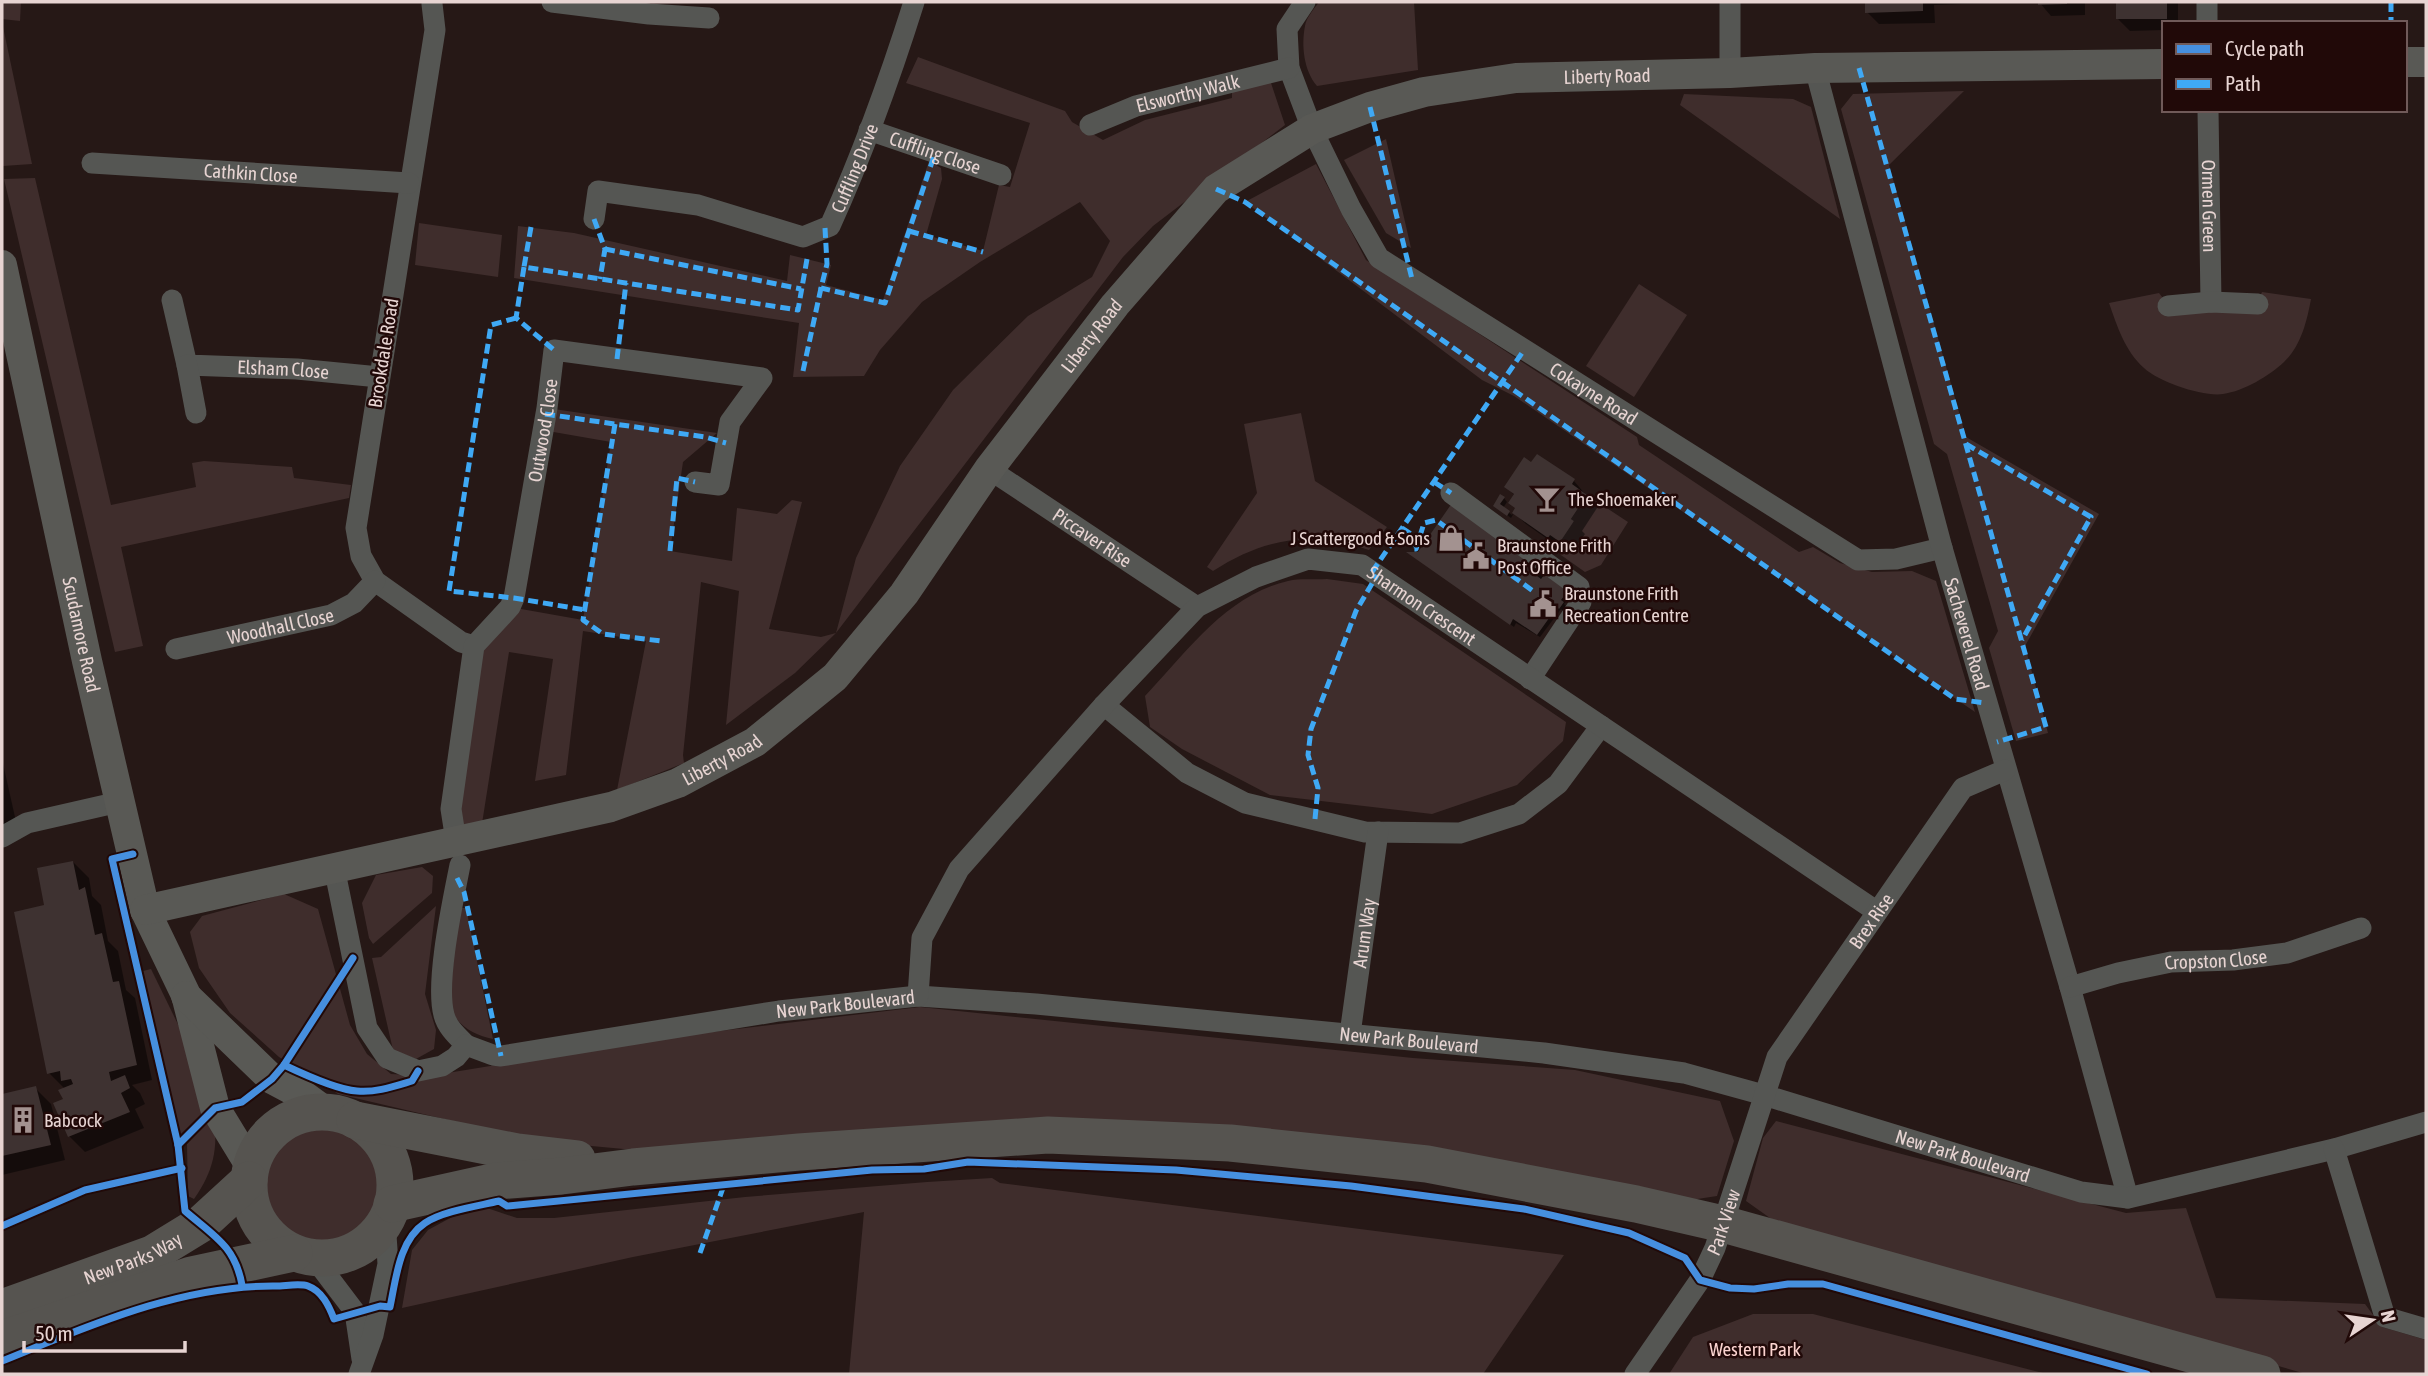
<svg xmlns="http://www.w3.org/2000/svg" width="2428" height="1376" viewBox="0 0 2428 1376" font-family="'Asap Condensed',sans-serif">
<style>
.green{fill:#3f2d2c}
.shadow{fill:#0007}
.building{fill:#3e3231}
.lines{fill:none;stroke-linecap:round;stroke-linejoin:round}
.street{stroke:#555653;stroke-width:21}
.secondary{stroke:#595955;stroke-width:30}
.highway{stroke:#565450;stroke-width:37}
.quiet{stroke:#3fa9f5;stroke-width:5;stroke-dasharray:10 5;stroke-linecap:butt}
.cycleway-casing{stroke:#210908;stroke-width:11}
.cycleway{stroke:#468fdf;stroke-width:7}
.labels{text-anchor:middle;stroke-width:5;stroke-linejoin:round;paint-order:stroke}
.street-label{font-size:19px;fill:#e7d4d2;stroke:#210908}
.poi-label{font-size:19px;fill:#e7d4d2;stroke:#210908;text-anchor:start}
.park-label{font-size:19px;fill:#fbd3cf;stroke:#210908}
</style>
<rect width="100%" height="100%" fill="#261816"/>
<g class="green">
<polygon points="2,2 21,2 20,21 2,19"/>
<path d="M1319,2h95l4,68 -101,16c-13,-15 -16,-40 -12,-60 1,-8 9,-17 14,-24z"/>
<polygon points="2,22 32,164 3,166 2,161"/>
<polygon points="918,57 1065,111 1072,122 1103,140 1145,120 1232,98 1232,88 1270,80 1285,125 1153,226 1123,257 836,633 795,673 726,725 739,591 701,582 683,755 684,763 617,790 646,641 583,631 566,775 535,781 553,659 509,652 481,830 456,841 474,646 510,607 583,620 611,442 542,430 547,408 717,433 683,462 670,551 732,561 737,508 777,514 792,500 802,502 769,629 821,637 836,633 856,558 900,466 953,390 1028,316 1092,277 1110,241 1080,202 980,262 922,302 880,350 864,376 793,377 799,323 514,278 518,226 574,233 787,281 790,255 831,265 826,285 883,300 929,161 941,168 942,179 926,235 983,251 999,185 1010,187 1030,123 906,83"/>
<polygon points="1964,91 1889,165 1966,437 2099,514 2025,646 2048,733 2016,741 1989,648 1998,631 1947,454 1934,444 1841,109 1853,94"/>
<polygon points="1684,94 1793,99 1811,107 1840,219 1680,105"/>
<polygon points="1386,139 1411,248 1386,233 1344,160"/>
<polygon points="1316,164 1366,260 1637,437 1639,445 1799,552 1813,547 1840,563 1872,572 1912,571 1936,581 1975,712 1514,396 1482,380 1245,202"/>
<polygon points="35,178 111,505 196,487 192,463 204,461 292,467 294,478 351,485 349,498 121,547 143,646 115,652 4,179"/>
<polygon points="419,223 502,235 498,277 415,265"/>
<polygon points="1639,284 1687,315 1634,397 1586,366"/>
<path d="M2262,292l49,7c-4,22 -10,47 -27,63 -15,14 -40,29 -61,32 -20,3 -64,-12 -79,-26 -19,-17 -27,-42 -35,-65l50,-10 10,13 88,-2z"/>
<path d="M1301,413l14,68 72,46 -18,23c-58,-20 -105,-12 -156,21l-6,-4 50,-74 -13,-69z"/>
<polygon points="1587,495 1628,522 1601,565 1585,572 1551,548 1574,521 1571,519"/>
<path d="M1327,579l36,5 203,138 -3,19 -46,44 -85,29 -162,-19 -88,-46 -32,-22 -5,-31c41,-43 81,-101 143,-115 12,-3 26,-1 39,-2z"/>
<polygon points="422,867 433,876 432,893 373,944 369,938 362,903 376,875"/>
<polygon points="284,894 318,909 350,1025 367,1054 391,1074 429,1076 669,1037 920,1007 1413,1058 1575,1070 1720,1101 1734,1141 1717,1196 1691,1200 1228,1133 645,1151 538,1141 338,1094 279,1057 230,1013 199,968 190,932 202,916"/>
<polygon points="436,906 425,994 436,1030 434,1049 416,1059 393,1050 372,958 381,957"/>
<path d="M458,908h8l27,131c-14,-3 -28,-9 -37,-21 -11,-14 0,-90 2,-110z"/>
<polygon points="151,969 191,1051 212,1104 179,1136 143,971"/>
<path d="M214,1115c4,34 0,55 -20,84l-6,-3 -1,-52z"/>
<polygon points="1776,1121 2126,1213 2186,1208 2216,1298 2365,1304 2382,1327 2426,1340 2426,1374 2306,1374 1777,1223 1746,1201 1763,1138"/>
<circle cx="321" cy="1186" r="58"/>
<polygon points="992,1178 1000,1183 1564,1255 1483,1374 849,1374 864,1212 633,1257 402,1308 412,1250 428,1230 452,1217 487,1208 517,1218 554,1218 745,1197 927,1182"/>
<polygon points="1753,1314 1813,1314 2047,1374 1669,1374 1693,1337"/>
</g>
<g class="shadow">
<polygon points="1867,2 1989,2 1989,3 1934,5 1935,23 1879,24 1867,12"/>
<polygon points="2018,2 2085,2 2085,15 2051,16 2039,2"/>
<polygon points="2118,2 2178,2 2178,23 2164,23 2164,30 2130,31 2118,19"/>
<polygon points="1574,481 1597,508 1582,531 1585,534 1572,552 1562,545 1560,548 1526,524 1514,513 1511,518 1495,506 1504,498 1507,502 1503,508 1512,515 1516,509 1515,496 1506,486"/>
<polygon points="1411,554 1537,565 1570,596 1564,604 1566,606 1563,611 1561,609 1540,637 1516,623 1514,627"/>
<polygon points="2,759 17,826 2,829"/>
<polygon points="73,862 89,878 92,896 101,905 108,941 118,951 126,990 135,998 152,1080 132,1085 140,1093 145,1104 135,1109 144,1128 85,1152 69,1136 65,1089 49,1073 46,906"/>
<polygon points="35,1088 51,1104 65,1160 2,1175 2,1096"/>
</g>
<g class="building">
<polygon points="1865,2 1923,2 1923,11 1865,13"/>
<polygon points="2038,2 2067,2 2067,4 2038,5"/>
<rect x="2116" y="2" width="51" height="17"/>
<polygon points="1537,454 1575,479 1572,484 1587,495 1571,519 1574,521 1560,542 1550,535 1548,538 1512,513 1515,508 1508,503 1514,494 1504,487 1524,457 1531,462"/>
<polygon points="1500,494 1505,497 1500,504 1510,511 1507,516 1493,506"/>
<polygon points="1455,505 1538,563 1532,572 1541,579 1548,570 1568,591 1561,600 1564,602 1559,609 1557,607 1537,635 1513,619 1510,625 1406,552 1418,552 1450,506"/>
<polygon points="73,861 79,890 85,887 95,935 102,933 113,982 119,981 137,1065 109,1072 111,1081 125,1075 130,1088 121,1093 130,1112 68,1137 53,1103 63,1099 58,1090 73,1084 71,1079 61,1081 60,1071 47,1074 14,912 44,905 37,868"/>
<polygon points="36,1086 51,1145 2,1156 2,1094"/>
</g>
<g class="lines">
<g class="street">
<polyline points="552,2 649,14 709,18"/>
<path id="s1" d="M1305,2l-18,27 2,39 23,61 39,80 28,49 479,302 38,-1 46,-11"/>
<polyline points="1730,2 1730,73"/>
<polyline points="2207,2 2207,23"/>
<polyline points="432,4 435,30 356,528 361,556 375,581 461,642 474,646"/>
<path id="s2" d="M1815,68l127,480 128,439 58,211"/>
<path id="s3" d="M2208,110l3,192"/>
<path id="s4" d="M1090,125l46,-19 153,-38"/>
<path id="s5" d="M869,130l132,45"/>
<path id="s6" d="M92,163l317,20"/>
<path id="s7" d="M594,219l4,-28 100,14 105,32 27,-11c33,-73 60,-148 84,-224"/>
<path id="s8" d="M172,300l15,65 110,4 82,8"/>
<polyline points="2168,306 2211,302 2258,304"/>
<polyline points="187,365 196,413"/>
<path id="s9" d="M989,469l208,138"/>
<polyline points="1451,493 1579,587 1581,602 1530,679"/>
<path id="s10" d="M176,649l155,-34 23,-12 21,-22"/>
<polyline points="1104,705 1187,773 1245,803 1365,832 1460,833 1519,814 1558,784 1601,726"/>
<polyline points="2,837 27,823 119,802"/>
<path id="s11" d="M456,841l-5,-32 23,-163 36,-39 4,-9 33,-190 7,-58 208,28 -32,44 -11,63 -24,-3"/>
<path d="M460,865c-7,36 -25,117 -16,150 3,12 13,21 22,30"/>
<path id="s12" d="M334,867l33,161 20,30 31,13 24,-5 14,-9 10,-12 27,10 8,1 278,-45 139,-15 118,8 508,49 140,20 80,22 317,97 47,6 206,-49 92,-27"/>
<path id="s13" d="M2070,987l48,-14 53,-11 62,-2 54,-7 74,-25"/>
<path id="s14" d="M918,996l4,-58 37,-69 145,-164 93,-98 59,-30 52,-18 54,6 514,346"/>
<path id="s15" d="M1350,1034l28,-202"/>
<polyline points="2334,1149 2385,1317 2426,1329"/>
<polyline points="314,1258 355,1312 362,1359"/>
<polyline points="359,1374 373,1335 388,1264 385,1221"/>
<path id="s16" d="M1635,1374l65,-94 15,-32 62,-191 186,-269 42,-18"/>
</g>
<g class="secondary">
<polyline points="2405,62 2426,62"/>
<path id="s17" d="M2,265l85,396 58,249 41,85 29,113 36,59"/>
<path id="s18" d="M145,910l466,-103 67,-24 77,-41 80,-65 69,-83 85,-125 126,-164 101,-116 96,-60 58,-22 54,-15 92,-14 214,-5 85,-5 349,-4"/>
<polyline points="186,996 272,1079 304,1096 326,1112"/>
</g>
<g class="highway">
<circle cx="322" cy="1185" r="73"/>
<polyline points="355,1120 517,1152 577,1159"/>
<polyline points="392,1204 496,1181 562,1176 633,1167 799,1152 1048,1135 1230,1143 1427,1164 1636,1204 1723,1224 2262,1374"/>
<path id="s19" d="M2,1308l150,-54 49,-30 48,-44"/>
<polyline points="2,1339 191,1275 294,1253"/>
</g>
<g class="quiet">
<polyline points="2391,2 2391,23"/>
<polyline points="1859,68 2046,727 1997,742"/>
<polyline points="1370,107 1412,279"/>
<polyline points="1216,189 1245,202 1955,699 1986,703"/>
<polyline points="594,219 605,249 600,279"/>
<polyline points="531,227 524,267 798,310 807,259"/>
<polyline points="825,228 827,264 821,288 885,303 935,153"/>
<polyline points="909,231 983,252"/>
<polyline points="605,249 801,289"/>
<polyline points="524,267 516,318 554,350"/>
<polyline points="516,318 491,325 449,591 514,598 585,610"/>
<polyline points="617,359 626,283"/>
<polyline points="803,371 821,288"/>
<polyline points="545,414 705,437 726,443"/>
<polyline points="615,424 583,620 603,634 661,641"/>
<polyline points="1966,444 2091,517 2022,640"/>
<polyline points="1434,482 1451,493"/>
<polyline points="1402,528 1414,536 1412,549 1416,549 1424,523 1436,520 1533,591"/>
<polyline points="670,551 677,478 695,482"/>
<polyline points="1372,572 1524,350"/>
<polyline points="1315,819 1318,788 1308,755 1311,729 1356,611 1377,575"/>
<polyline points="457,878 464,892 501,1056"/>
<polyline points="700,1253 724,1185"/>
</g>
<defs>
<g id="cycleway">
<path d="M133,854l-21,5 66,286 7,66c29,25 50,35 57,74"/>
<path d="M284,1065c19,9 53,25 73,26 18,2 38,-5 55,-10l6,-10"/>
<polyline points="178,1145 215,1108 242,1102 272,1079 284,1065 353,958"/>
<polyline points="2,1226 85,1190 182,1168"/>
<path d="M2,1361c87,-35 178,-76 274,-75 9,0 24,-3 32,0 14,5 21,20 26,33l46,-13 10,1c6,-28 9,-67 35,-84 18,-12 53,-17 74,-22l8,5 365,-36 52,-1 44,-7 208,8 175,16 173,23 105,24 56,25 15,22 30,8 24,1 34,-5h35l324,90"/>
</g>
</defs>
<use href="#cycleway" class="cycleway-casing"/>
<use href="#cycleway" class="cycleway"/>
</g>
<defs>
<symbol id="bar-bare" viewBox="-9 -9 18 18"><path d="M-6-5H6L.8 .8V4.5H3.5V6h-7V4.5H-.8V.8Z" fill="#a39290" stroke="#210908" stroke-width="2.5" paint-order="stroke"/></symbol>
<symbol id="shop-bare" viewBox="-9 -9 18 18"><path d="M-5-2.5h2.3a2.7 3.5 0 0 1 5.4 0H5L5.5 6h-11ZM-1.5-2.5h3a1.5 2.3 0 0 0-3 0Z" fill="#a39290" stroke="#210908" stroke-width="2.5" paint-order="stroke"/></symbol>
<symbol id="civic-bare" viewBox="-9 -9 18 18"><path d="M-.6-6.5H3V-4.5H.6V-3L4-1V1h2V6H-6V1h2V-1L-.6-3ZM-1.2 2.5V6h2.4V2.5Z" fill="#a39290" stroke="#210908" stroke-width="2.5" paint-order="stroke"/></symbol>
<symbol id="building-bare" viewBox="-9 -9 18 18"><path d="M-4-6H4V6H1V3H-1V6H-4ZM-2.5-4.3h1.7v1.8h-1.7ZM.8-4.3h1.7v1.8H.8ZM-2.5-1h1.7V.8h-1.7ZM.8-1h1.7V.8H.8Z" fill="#a39290" stroke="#210908" stroke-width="2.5" paint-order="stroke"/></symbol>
</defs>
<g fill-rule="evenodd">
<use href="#bar-bare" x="1528" y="480" width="38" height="38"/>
<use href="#shop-bare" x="1432" y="519" width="38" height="38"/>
<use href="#civic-bare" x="1457" y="537" width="38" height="38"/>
<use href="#civic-bare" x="1524" y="585" width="38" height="38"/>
<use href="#building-bare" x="4" y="1101" width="38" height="38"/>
</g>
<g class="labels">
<g class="street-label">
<text dy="7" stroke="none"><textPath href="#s18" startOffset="1774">Liberty Road</textPath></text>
<text dy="7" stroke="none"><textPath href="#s4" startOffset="103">Elsworthy Walk</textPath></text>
<text dy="7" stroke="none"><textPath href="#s5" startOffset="70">Cuffling Close</textPath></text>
<text dy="7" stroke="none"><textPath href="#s7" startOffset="331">Cuffling Drive</textPath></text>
<text dy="7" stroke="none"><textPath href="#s6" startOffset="159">Cathkin Close</textPath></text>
<text dy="7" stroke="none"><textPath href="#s3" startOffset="96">Ormen Green</textPath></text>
<text dy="7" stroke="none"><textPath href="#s18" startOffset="1166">Liberty Road</textPath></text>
<text transform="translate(383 353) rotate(-81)" y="7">Brookdale Road</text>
<text dy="7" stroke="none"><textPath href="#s8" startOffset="163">Elsham Close</textPath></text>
<text dy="7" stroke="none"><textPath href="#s1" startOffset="536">Cokayne Road</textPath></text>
<text dy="7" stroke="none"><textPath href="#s11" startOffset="430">Outwood Close</textPath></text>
<text dy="7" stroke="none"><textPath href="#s9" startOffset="124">Piccaver Rise</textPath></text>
<text dy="7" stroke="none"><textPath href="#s14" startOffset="738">Sharmon Crescent</textPath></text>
<text dy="7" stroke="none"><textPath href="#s10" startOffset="107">Woodhall Close</textPath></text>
<text dy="7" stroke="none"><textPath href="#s17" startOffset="378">Scudamore Road</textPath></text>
<text dy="7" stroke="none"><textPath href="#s2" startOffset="586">Sacheverel Road</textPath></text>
<text dy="7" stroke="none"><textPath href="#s18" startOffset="598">Liberty Road</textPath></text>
<text dy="7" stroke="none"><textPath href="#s16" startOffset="516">Brex Rise</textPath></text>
<text dy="7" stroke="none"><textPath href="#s15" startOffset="102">Arum Way</textPath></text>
<text dy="7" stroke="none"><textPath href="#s13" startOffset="149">Cropston Close</textPath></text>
<text dy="7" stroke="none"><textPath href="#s12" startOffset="676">New Park Boulevard</textPath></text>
<text dy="7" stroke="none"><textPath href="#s12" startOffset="1242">New Park Boulevard</textPath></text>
<text dy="7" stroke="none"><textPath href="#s12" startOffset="1810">New Park Boulevard</textPath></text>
<text dy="7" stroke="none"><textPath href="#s16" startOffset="177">Park View</textPath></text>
<text dy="7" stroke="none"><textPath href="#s19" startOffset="140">New Parks Way</textPath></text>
</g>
<g class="poi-label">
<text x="1568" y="506">The Shoemaker</text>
<text x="1430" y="545" text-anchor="end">J Scattergood &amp; Sons</text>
<text x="1497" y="552">Braunstone Frith<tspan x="1497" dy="22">Post Office</tspan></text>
<text x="1564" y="600">Braunstone Frith<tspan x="1564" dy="22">Recreation Centre</tspan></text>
<text x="44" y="1127">Babcock</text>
</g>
<g class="park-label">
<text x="1755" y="1356">Western Park</text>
</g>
</g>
<rect width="2428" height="1376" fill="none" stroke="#e7d4d2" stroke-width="7"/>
<rect x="2162" y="21" width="245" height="91" fill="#210908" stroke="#705a59" stroke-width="2"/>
<rect x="2176" y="44" width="35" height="10" fill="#468fdf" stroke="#705a59" stroke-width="2"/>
<text x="2225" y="56" font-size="21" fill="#e7d4d2">Cycle path</text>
<rect x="2176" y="79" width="35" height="10" fill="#3fa9f5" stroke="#705a59" stroke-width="2"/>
<text x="2225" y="91" font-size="21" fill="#e7d4d2">Path</text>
<g transform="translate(2372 1320) rotate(77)" stroke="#210908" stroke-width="5" paint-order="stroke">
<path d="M0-5L12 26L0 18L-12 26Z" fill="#e7d4d2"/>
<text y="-10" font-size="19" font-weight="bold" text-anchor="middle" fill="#e7d4d2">N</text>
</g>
<path d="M24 1341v10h161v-10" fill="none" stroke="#e7d4d2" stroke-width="3.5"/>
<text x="35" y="1341" font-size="21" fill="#e7d4d2" stroke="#210908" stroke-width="5" paint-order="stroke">50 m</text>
</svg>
